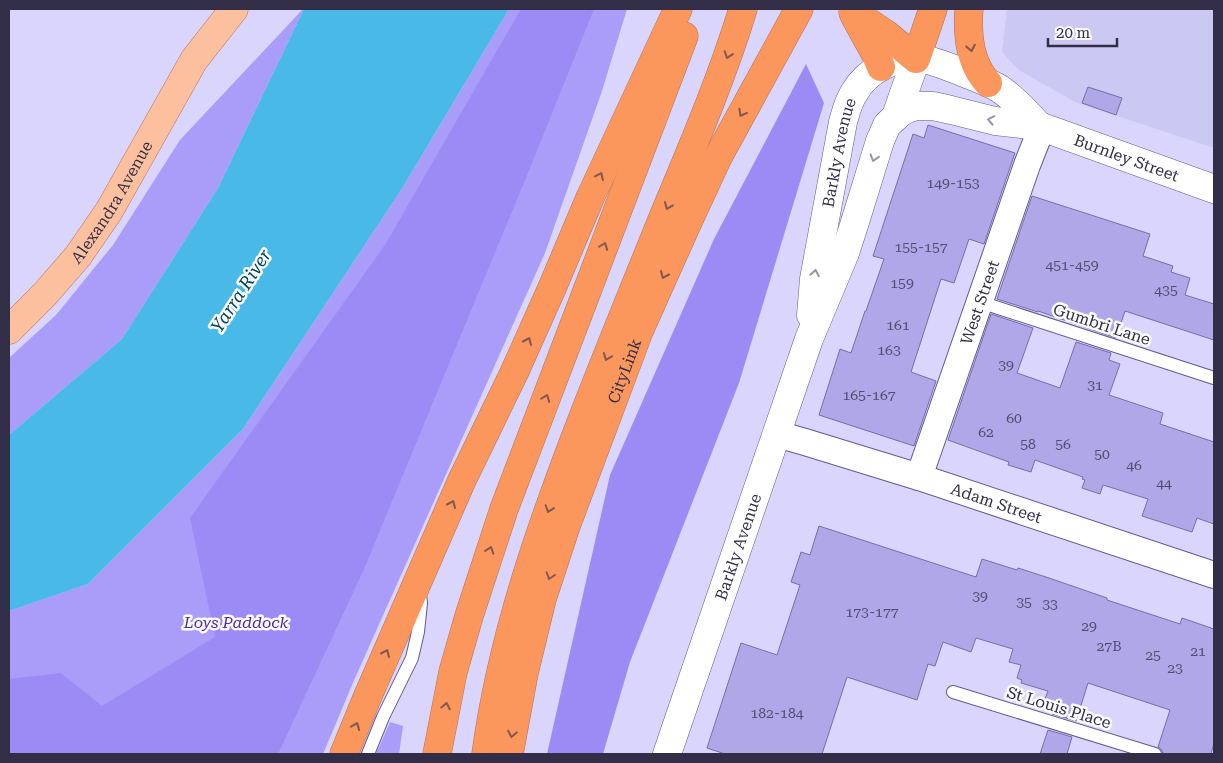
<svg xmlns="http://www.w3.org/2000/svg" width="1223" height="763" viewBox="0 0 1223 763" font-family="'Roboto Serif',serif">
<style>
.built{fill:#ccc8f4}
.green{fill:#aa9cf9}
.forest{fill:#9c8bf4}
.water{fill:#49b9e8}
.building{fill:#afa7e7;stroke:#766eaa}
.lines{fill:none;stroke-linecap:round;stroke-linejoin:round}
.lane-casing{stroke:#635a94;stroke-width:14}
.street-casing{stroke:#635a94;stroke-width:28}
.secondary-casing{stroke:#635a94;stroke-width:29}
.primary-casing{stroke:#b57256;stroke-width:29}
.highway-casing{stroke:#b57256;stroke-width:29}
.lane{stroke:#fff;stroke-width:12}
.street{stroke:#fff;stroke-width:26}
.secondary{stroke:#fff;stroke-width:28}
.primary{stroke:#fdc09e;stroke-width:28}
.highway{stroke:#fb965d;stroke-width:28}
.oneway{stroke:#825850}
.oneway2{stroke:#9896a4}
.labels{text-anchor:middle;stroke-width:5;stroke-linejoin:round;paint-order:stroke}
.number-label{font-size:14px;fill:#514c70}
.street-label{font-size:16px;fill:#322e48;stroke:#fcfcfc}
.park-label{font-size:16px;font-style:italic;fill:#4e2ba3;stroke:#fcfcfc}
.water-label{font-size:18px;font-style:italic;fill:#00455d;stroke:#fcfcfc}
</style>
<rect width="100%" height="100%" fill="#d9d5fd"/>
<polygon class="built" points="1007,9 1214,9 1214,148 1075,102 1019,70 1002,52"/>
<g class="green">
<polygon points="303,9 304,9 218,188 122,339 9,435 9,358 56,315 113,245 180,140"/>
<polygon points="509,9 627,9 602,91 545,253 355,678 323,754 9,754 9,611 88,584 243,429 403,187"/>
<polygon points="390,722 403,726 399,754 376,754"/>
</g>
<g class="forest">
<polygon points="521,9 594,9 530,168 364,569 278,754 9,754 9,679 61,673 102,706 215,637 190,518 385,245"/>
<polygon points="806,64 824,103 739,383 630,662 603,754 547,754 610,475 714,239"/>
</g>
<polygon class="water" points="304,9 509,9 403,187 243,429 88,584 9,611 9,435 122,339 218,188"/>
<g class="building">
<polygon points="1088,87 1122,98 1116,115 1082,103"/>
<polygon points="928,125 1015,153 984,244 969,239 954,283 941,279 911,372 936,381 914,446 819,415 840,349 851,353 865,311 866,311 884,259 873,256 913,134 924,138"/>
<polygon points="1032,196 1150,234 1143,256 1173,266 1171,272 1190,278 1185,295 1214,304 1214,340 1125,311 1116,338 1038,311 1038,312 997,299"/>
<polygon points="991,314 1033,328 1017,373 1060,388 1076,342 1111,353 1109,360 1120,364 1109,395 1163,413 1160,424 1214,442 1214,524 1197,518 1192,532 1142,516 1148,499 1103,485 1100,494 1082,488 1085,480 1082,479 1083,477 1035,460 1031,472 1008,465 1009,462 948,440"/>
<polygon points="819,526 976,577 982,559 1017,570 1018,568 1049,578 1107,598 1107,600 1180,624 1182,618 1214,629 1214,743 1211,754 1166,754 1163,753 1161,749 1158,747 1170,710 1088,683 1076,721 1052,714 1055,708 1043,704 1048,691 1021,683 1022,680 1017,678 1021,665 1009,662 1013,649 976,638 971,652 943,642 935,666 928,664 917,700 847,677 822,754 725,754 707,748 741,643 777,655 800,585 791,582 801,552 810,555"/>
<polygon points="1048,730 1072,737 1067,754 1040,754"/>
</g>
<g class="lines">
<defs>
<g id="lane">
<polyline points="980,302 1214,378"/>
<polyline points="953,692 1155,754"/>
<polyline points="368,754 383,717 412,658 418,632 421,603 420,595"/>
</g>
<g id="street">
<path id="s1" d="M777,434l28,8 114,35 295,98"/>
<path id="s2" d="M919,477l108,-312 15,-38"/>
</g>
<g id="secondary">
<polyline points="896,116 916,59"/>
<path id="s3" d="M811,315l3,-36 29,-157c3,-10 5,-20 11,-29 13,-23 41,-38 68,-34 13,2 27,8 40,13 12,5 27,10 38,17 15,10 27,24 39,37"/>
<path id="s4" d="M667,754l142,-415 36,-86 10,-31 25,-81 7,-16 13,-12 7,-4 9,-3h17l18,4 44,11 44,5 175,63"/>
</g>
<g id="primary">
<path id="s5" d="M9,330l36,-36 33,-38 31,-45 85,-151 40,-51"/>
</g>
<g id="highway">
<path d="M969,9c-2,26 0,54 19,74"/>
<polyline points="853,12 886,34 916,59 933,9"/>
<polyline points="854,15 876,55 881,67"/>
<polyline points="344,754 367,698 462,480 514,373 552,288 590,198 678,9"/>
<polyline points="437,754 453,672 469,616 504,509 684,36"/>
<path d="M486,754c16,-119 56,-231 99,-342 25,-64 51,-128 77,-192 29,-70 59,-139 81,-211"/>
<path id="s6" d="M509,754l15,-81 18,-74 24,-73 73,-195 47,-105 32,-69 81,-148"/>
</g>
</defs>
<use href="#lane" class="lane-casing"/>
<use href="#street" class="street-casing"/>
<use href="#secondary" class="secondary-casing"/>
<use href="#primary" class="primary-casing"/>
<use href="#highway" class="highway-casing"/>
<use href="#lane" class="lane"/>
<use href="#street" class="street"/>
<use href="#secondary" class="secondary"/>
<use href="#primary" class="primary"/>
<use href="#highway" class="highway"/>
</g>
<defs><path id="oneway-chevron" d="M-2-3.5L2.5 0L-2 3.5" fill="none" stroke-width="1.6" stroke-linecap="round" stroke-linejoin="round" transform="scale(1.25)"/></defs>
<g class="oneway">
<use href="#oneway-chevron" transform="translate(971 48) rotate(79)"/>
<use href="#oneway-chevron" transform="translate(728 55) rotate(109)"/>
<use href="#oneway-chevron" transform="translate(742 113) rotate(119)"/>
<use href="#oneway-chevron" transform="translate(600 176) rotate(-65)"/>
<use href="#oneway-chevron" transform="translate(668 206) rotate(113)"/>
<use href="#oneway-chevron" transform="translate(604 246) rotate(-69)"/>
<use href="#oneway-chevron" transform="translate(664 275) rotate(114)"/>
<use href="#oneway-chevron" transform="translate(528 341) rotate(-66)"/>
<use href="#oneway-chevron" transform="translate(607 357) rotate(112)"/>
<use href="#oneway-chevron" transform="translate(546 398) rotate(-69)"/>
<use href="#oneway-chevron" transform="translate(452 504) rotate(-66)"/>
<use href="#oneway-chevron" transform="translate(549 509) rotate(109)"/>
<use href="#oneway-chevron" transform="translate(490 550) rotate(-71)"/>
<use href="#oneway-chevron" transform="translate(550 576) rotate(108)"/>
<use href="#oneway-chevron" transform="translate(386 653) rotate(-66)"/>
<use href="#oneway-chevron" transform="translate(446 706) rotate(-78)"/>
<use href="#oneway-chevron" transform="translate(356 726) rotate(-68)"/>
<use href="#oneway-chevron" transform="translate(512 734) rotate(101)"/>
</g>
<g class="oneway2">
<use href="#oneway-chevron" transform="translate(991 120) rotate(-169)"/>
<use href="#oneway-chevron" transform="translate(874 158) rotate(107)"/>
<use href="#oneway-chevron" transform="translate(815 273) rotate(-80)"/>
</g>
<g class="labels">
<g class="number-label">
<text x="953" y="188">149-153</text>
<text x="921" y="252">155-157</text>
<text x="1072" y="270">451-459</text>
<text x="902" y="288">159</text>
<text x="1166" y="295">435</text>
<text x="898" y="330">161</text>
<text x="889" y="355">163</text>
<text x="1006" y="370">39</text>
<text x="1095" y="390">31</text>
<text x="869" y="400">165-167</text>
<text x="1014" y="423">60</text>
<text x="986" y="437">62</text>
<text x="1028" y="449">58</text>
<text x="1063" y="449">56</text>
<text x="1102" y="459">50</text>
<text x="1134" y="470">46</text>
<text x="1164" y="488">44</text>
<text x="980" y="601">39</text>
<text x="1024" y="607">35</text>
<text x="1050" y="609">33</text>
<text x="872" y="617">173-177</text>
<text x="1089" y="631">29</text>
<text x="1109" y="651">27B</text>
<text x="1198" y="656">21</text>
<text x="1153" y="660">25</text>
<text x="1175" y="673">23</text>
<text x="777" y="718">182-184</text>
</g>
<g class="street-label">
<text dy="6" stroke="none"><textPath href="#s3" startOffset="165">Barkly Avenue</textPath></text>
<text dy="6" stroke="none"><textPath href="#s4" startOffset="920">Burnley Street</textPath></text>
<text dy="6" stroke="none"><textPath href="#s5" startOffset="165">Alexandra Avenue</textPath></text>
<text dy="6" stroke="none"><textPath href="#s2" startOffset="185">West Street</textPath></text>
<text transform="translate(1102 324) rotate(18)" y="6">Gumbri Lane</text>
<text dy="6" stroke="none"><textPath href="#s6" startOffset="401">CityLink</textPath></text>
<text dy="6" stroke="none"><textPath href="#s1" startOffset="230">Adam Street</textPath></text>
<text dy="6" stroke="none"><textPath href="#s4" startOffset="219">Barkly Avenue</textPath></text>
<text transform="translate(1059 707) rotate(17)" y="6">St Louis Place</text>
</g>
<g class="park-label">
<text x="236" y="628">Loys Paddock</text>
</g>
<g class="water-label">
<text transform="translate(241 291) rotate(-57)" y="6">Yarra River</text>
</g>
</g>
<rect width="1223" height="763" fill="none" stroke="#322e48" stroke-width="20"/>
<path d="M1048 38v8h69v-8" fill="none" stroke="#322e48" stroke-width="2.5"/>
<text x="1056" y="38" font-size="15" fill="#322e48" stroke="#fcfcfc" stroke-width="4" paint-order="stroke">20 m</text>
</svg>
